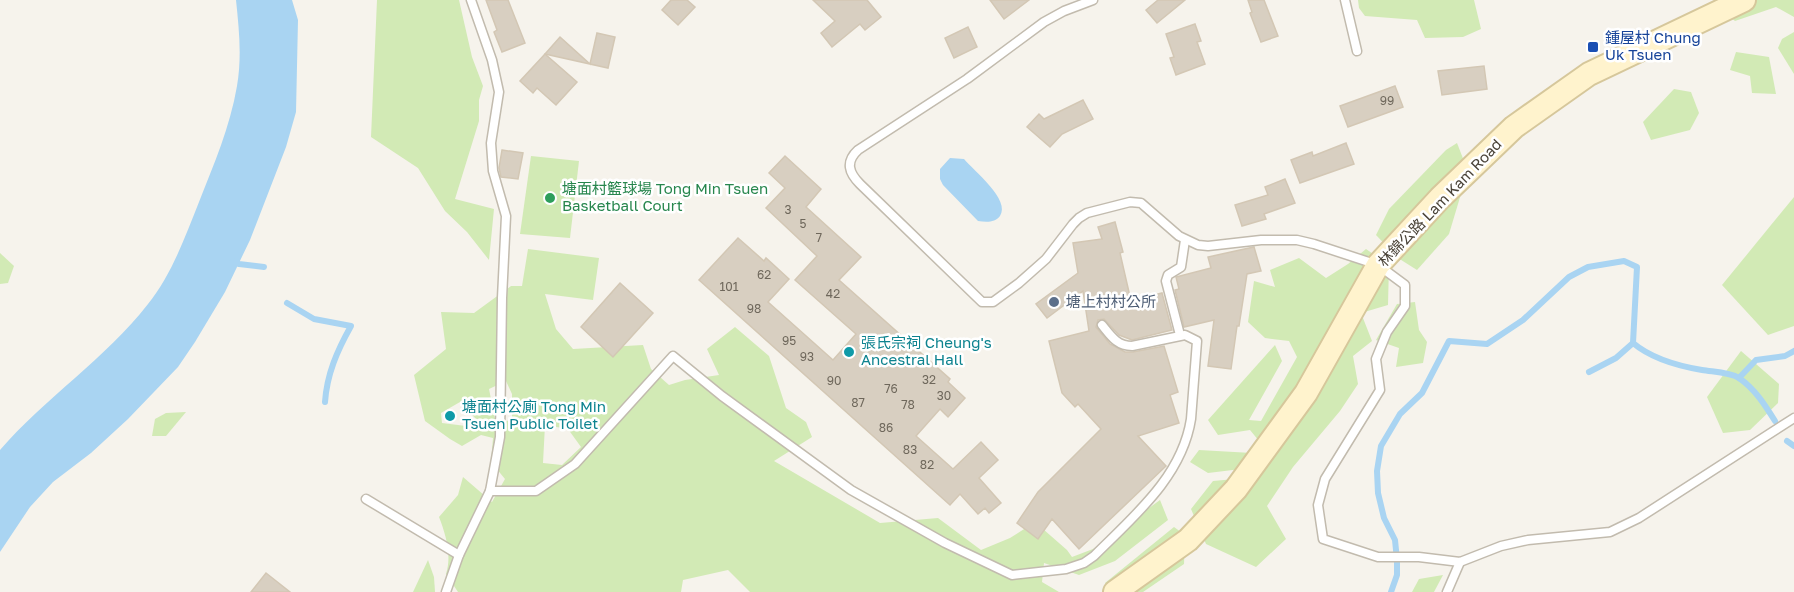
<svg xmlns="http://www.w3.org/2000/svg" width="1794" height="592" viewBox="0 0 1794 592" font-family="'Golos Text','Noto Sans TC',sans-serif">
<style>
.green{fill:#d2eab5;fill-rule:evenodd}
.water{fill:#a9d4f2}
.lines{fill:none;stroke-linecap:round;stroke-linejoin:round}
.stream{stroke:#a9d4f2;stroke-width:6}
.building{fill:#d8cfc1;stroke:#d3c7b4;stroke-width:1.5}
.lane-casing{stroke:#c2bbae;stroke-width:11}
.secondary-casing{stroke:#d6c79b;stroke-width:26}
.lane{stroke:#fff;stroke-width:8}
.secondary{stroke:#fff3cd;stroke-width:22}
.transit-dot{fill:#1a4fb4;stroke:#fff;stroke-width:2}
.leisure-dot{fill:#2e9e5b;stroke:#fff;stroke-width:2}
.service-dot{fill:#5c6f8a;stroke:#fff;stroke-width:2}
.culture-dot{fill:#0f9aa8;stroke:#fff;stroke-width:2}
.labels{text-anchor:middle;stroke-width:5;stroke-linejoin:round;paint-order:stroke}
.number-label{font-size:12px;fill:#6e675b}
.transit-label{font-size:15px;fill:#164399;stroke:#fff;text-anchor:start}
.leisure-label{font-size:15px;fill:#27864d;stroke:#fff;text-anchor:start}
.street-label{font-size:15px;fill:#4b4439;stroke:#fff}
.service-label{font-size:15px;fill:#4e5e75;stroke:#fff;text-anchor:start}
.culture-label{font-size:15px;fill:#0d838f;stroke:#fff;text-anchor:start}
</style>
<rect width="100%" height="100%" fill="#f6f3ec"/>
<g class="green">
<polygon points="377,0 459,0 472,57 483,86 479,100 479,121 455,199 494,209 489,260 467,232 445,211 418,168 371,137"/>
<polygon points="1358,0 1474,0 1481,29 1463,37 1425,38 1417,20 1365,16 1359,8"/>
<polygon points="1715,0 1794,0 1794,17 1776,7 1735,21 1717,6"/>
<polygon points="1794,32 1794,74 1778,48 1782,39"/>
<polygon points="1736,52 1769,57 1776,94 1752,93 1750,76 1730,70"/>
<polygon points="1674,89 1691,92 1699,113 1690,130 1651,140 1643,122"/>
<polygon points="1457,143 1464,161 1464,184 1449,234 1417,270 1398,258 1376,235 1389,209 1446,150"/>
<polygon points="531,156 579,161 570,238 520,234"/>
<polygon points="1794,197 1794,326 1768,335 1722,285"/>
<path d="M528,249l71,9 -6,42 -48,-6 11,35 17,20 70,-4 8,24 18,16 16,-5 34,-5 -12,-26 28,-22 34,29 17,52 20,14 6,15 -38,24 106,62 58,-5 43,32 29,-12 25,-16 32,28 5,7 21,-8 67,-49 8,20 -53,41 -36,14 -35,-12 -2,19 17,10h-309l-22,-22 -45,10 -2,12h-223l-12,-18c6,-18 0,-39 -7,-57l19,-22 5,-18 29,25 13,-23 -14,-17 2,-24 -12,-3 -19,11 -12,-7 -25,-18 -11,-46 32,-26 -5,-37 33,1 37,-27h11zM506,381l6,13v24l-17,10v-9l-6,-30zM460,402l16,17 -2,8 -32,-4 -1,-10zM545,425l23,4 13,18 -19,18 -19,-2z"/>
<polygon points="1366,249 1389,265 1388,305 1361,313 1372,341 1353,356 1358,384 1340,411 1293,467 1267,506 1286,539 1256,567 1206,544 1191,509 1213,481 1235,479 1241,469 1208,473 1190,462 1199,450 1252,453 1259,441 1250,430 1218,435 1208,420 1275,345 1282,361 1249,420 1261,421 1297,357 1289,341 1265,338 1248,322 1254,281 1275,287 1270,270 1299,258 1326,278 1348,264"/>
<polygon points="0,253 14,266 8,283 0,284"/>
<polygon points="1415,302 1419,330 1427,342 1423,363 1396,367 1399,348 1376,340 1397,304"/>
<polygon points="1741,351 1779,384 1778,403 1750,430 1723,433 1707,397"/>
<polygon points="186,412 166,436 152,436 155,419 166,413"/>
<polygon points="1174,527 1185,535 1184,564 1143,592 1113,592 1105,583"/>
<polygon points="428,560 434,577 435,592 413,592"/>
<polygon points="1443,575 1434,592 1412,592 1419,579"/>
</g>
<g class="water">
<path d="M236,0h56l6,20 -2,92 -10,35 -36,93 -25,52 -30,50 -17,25 -50,52 -37,34 -38,29 -23,25 -30,45v-102c45,-52 105,-91 148,-146 24,-30 37,-67 51,-102 15,-38 31,-75 38,-116 5,-29 2,-57 -1,-86z"/>
<path d="M950,158l14,1c10,12 47,41 36,57 -5,7 -14,6 -22,5l-35,-36 -3,-6v-10z"/>
</g>
<g class="lines">
<g class="stream">
<polyline points="233,261 239,264 264,267"/>
<path d="M287,303l27,16 37,7c-14,25 -24,48 -26,76"/>
<polyline points="1589,372 1616,358 1633,343"/>
<polyline points="1739,378 1756,360 1785,356 1794,351"/>
<polyline points="1787,441 1794,446"/>
<path d="M1391,592l6,-17v-15l-2,-20 -11,-22 -6,-25 -1,-22 4,-25 19,-32 22,-21 27,-52 38,3 36,-24 46,-43 19,-10 36,-6 13,6 -4,76c19,16 45,23 69,27 12,2 27,2 37,8 16,11 26,27 36,43"/>
</g>
</g>
<g class="building">
<polygon points="486,0 508,0 525,43 502,52 494,32 497,30"/>
<polygon points="671,0 687,0 695,7 678,25 662,10"/>
<polygon points="813,0 867,0 881,17 865,30 860,24 832,47 821,33 835,21"/>
<polygon points="990,0 1029,0 1004,19"/>
<polygon points="1158,0 1185,0 1157,23 1146,10"/>
<polygon points="1248,0 1264,0 1278,36 1261,42 1250,13 1252,12"/>
<polygon points="1195,24 1201,41 1197,42 1205,64 1176,75 1170,58 1174,57 1166,34"/>
<polygon points="968,27 977,47 954,58 945,38"/>
<polygon points="597,33 615,37 608,68 545,54 560,37 590,64"/>
<polygon points="545,54 577,82 556,105 537,88 533,93 520,81"/>
<polygon points="1484,66 1487,89 1442,95 1438,71"/>
<polygon points="1395,86 1403,107 1348,127 1340,106"/>
<polygon points="1083,100 1093,119 1062,134 1050,147 1027,127 1039,114 1044,119"/>
<polygon points="1346,143 1354,164 1300,183 1291,160 1312,152 1313,156"/>
<polygon points="502,150 523,153 518,179 501,177 499,168"/>
<polygon points="785,156 821,189 806,207 861,257 839,280 950,379 948,382 965,398 948,417 940,409 916,436 953,469 981,442 998,460 979,478 1001,503 989,513 985,508 978,514 960,494 950,505 699,280 738,238 764,261 766,258 789,279 768,302 833,360 856,334 795,280 817,256 766,208 785,188 769,173"/>
<polygon points="1285,179 1295,203 1264,214 1266,219 1242,226 1235,205 1268,195 1265,187"/>
<polygon points="1115,222 1123,252 1120,253 1131,301 1162,293 1172,330 1132,340 1119,335 1104,319 1098,320 1096,327 1110,344 1125,352 1133,352 1164,346 1178,392 1170,395 1179,423 1138,436 1166,466 1079,549 1052,519 1038,539 1017,523 1038,492 1101,429 1078,404 1075,407 1062,393 1049,341 1089,331 1083,291 1047,318 1036,304 1078,273 1073,243 1102,239 1098,227"/>
<polygon points="1254,247 1261,271 1247,274 1239,326 1237,326 1231,369 1208,366 1214,320 1184,327 1175,290 1179,289 1176,277 1211,268 1208,257"/>
<polygon points="620,283 653,313 613,357 581,327"/>
<polygon points="266,573 290,592 251,592"/>
</g>
<g class="lines">
<defs>
<g id="lane">
<path d="M1093,0l-29,11 -20,11 -77,57 -109,71c-13,12 -9,23 2,34l122,118h11l26,-19 27,-24 27,-35 6,-6 8,-5 43,-11 11,1 38,33 19,9 10,1 53,-6h36l17,4 64,21 27,20v21l-18,26 -11,27 4,31 -55,89 -7,26 5,34 55,18h41l41,5 41,-16 27,-6 82,-8 29,-14 155,-100"/>
<polyline points="1345,0 1357,51"/>
<polyline points="1180,335 1166,281 1168,275 1181,267 1185,240"/>
<path d="M490,491h46l39,-27 98,-108 49,40 129,94 94,53 67,32 54,-6 18,-6 10,-7c39,-39 88,-79 97,-137l6,-78 -12,-6 -53,11c-15,0 -21,-10 -30,-21"/>
<polyline points="366,499 459,555"/>
<polyline points="446,592 459,555 490,491 500,437 502,298 506,216 493,171 491,143 499,92 492,60 471,0"/>
<polyline points="1447,592 1460,562"/>
</g>
<polyline id="secondary" points="1115,592 1188,540 1236,489 1306,393 1378,265 1440,198 1514,127 1589,74 1744,0"/>
</defs>
<use href="#lane" class="lane-casing"/>
<use href="#secondary" class="secondary-casing"/>
<use href="#lane" class="lane"/>
<use href="#secondary" class="secondary"/>
</g>
<rect class="transit-dot" x="1587" y="41" width="12" height="12" rx="3"/>
<circle class="leisure-dot" cx="550" cy="198" r="6"/>
<circle class="service-dot" cx="1054" cy="302" r="6"/>
<g class="culture-dot">
<circle cx="849" cy="352" r="6"/>
<circle cx="450" cy="416" r="6"/>
</g>
<g class="labels">
<g class="number-label">
<text x="1387" y="105">99</text>
<text x="788" y="214">3</text>
<text x="803" y="228">5</text>
<text x="819" y="242">7</text>
<text x="764" y="279">62</text>
<text x="729" y="291">101</text>
<text x="833" y="298">42</text>
<text x="754" y="313">98</text>
<text x="789" y="345">95</text>
<text x="807" y="361">93</text>
<text x="929" y="384">32</text>
<text x="834" y="385">90</text>
<text x="891" y="393">76</text>
<text x="944" y="400">30</text>
<text x="858" y="407">87</text>
<text x="908" y="409">78</text>
<text x="886" y="432">86</text>
<text x="910" y="454">83</text>
<text x="927" y="469">82</text>
</g>
<g class="transit-label">
<text x="1605" y="43">鍾屋村 Chung<tspan x="1605" dy="17">Uk Tsuen</tspan></text>
</g>
<g class="leisure-label">
<text x="562" y="194">塘面村籃球場 Tong Min Tsuen<tspan x="562" dy="17">Basketball Court</tspan></text>
</g>
<g class="street-label">
<text transform="translate(1440 203) rotate(-46)" y="5">林錦公路 Lam Kam Road</text>
</g>
<g class="service-label">
<text x="1066" y="307">塘上村村公所</text>
</g>
<g class="culture-label">
<text x="861" y="348">張氏宗祠 Cheung's<tspan x="861" dy="17">Ancestral Hall</tspan></text>
<text x="462" y="412">塘面村公廁 Tong Min<tspan x="462" dy="17">Tsuen Public Toilet</tspan></text>
</g>
</g>
</svg>
